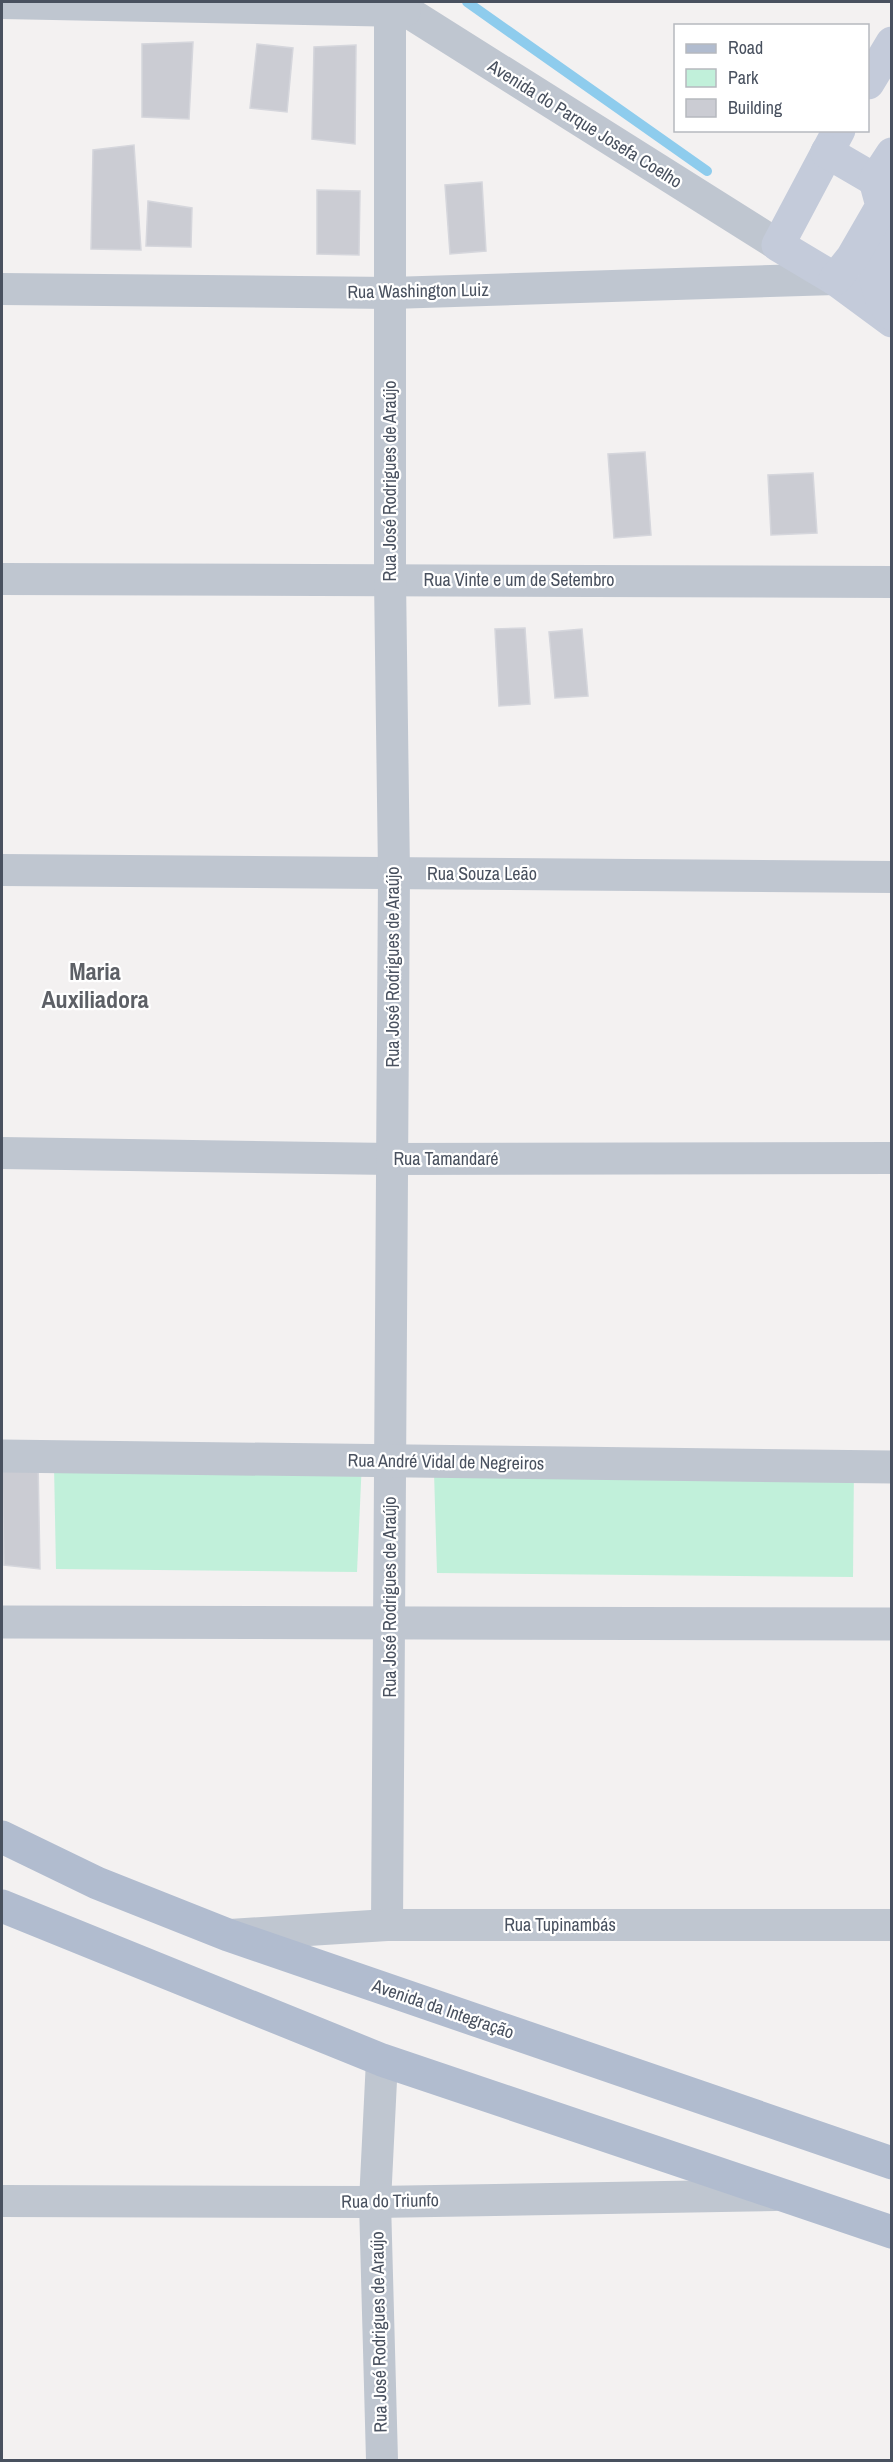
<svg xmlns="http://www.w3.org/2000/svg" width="893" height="2462" viewBox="0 0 893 2462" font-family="'Archivo Narrow',sans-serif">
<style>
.green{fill:#c1f0da}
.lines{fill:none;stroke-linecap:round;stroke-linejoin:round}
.stream{stroke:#8ecced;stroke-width:10}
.building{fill:#cbccd3;stroke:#d5d6dc;stroke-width:1.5}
.minor{stroke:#bfc6d0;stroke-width:32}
.tertiary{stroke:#bfc6d0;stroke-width:33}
.secondary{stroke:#c4cbda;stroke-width:33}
.primary{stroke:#b1bccf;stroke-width:33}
.labels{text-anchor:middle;stroke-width:4.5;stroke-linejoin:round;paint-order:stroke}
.street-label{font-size:18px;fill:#49515f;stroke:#fff}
.district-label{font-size:24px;font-weight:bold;fill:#5d6066;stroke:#fff}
</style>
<rect width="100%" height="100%" fill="#f3f1f1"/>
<g class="green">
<polygon points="362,1460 357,1572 56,1569 54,1465"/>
<polygon points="854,1463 853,1577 437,1573 434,1472"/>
</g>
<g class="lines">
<polyline class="stream" points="467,2 707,171"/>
</g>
<g class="building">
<polygon points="193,42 189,119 142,117 142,44"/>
<polygon points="257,44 293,48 287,112 250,108"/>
<polygon points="356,45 355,144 312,139 314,47"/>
<polygon points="134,145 141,250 91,249 93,150"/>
<polygon points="482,182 486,251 450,254 445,185"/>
<polygon points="317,190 360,191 359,255 317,254"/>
<polygon points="148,201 192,208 191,247 146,246"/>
<polygon points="645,452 651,535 614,538 608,454"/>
<polygon points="813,473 817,533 771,535 768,475"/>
<polygon points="525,628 530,704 499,706 495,629"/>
<polygon points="582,629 588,696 555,698 549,632"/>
<polygon points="38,1461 40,1569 4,1565 2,1469"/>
</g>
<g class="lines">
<g class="minor">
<polyline points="392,2 778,245"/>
<polyline points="2,3 405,11"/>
<polyline points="2,289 391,293 835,279"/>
<polyline points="2,579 892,582"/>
<polyline points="2,870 892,877"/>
<polyline points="2,1153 391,1159 892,1158"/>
<polyline points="387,1925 394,874 390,579 390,9"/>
<polyline points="230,1935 387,1925 892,1925"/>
<polyline points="2,2201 375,2202 775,2195"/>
<polyline points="382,2460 375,2202 382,2060"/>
</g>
<g class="tertiary">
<polyline points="2,1456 892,1467"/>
<polyline points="2,1622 892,1624"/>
</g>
<g class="secondary">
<polyline points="868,83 892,43"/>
<polyline points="839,130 778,245 835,279 892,321"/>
<polyline points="827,152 875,180"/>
<path d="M880,219c-7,32 -11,69 12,95"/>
<polyline points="835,279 852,258 882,206 875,180 892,154"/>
</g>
<g class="primary">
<polyline points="2,1837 97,1883 228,1935 892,2163"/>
<polyline points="2,1906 382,2060 892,2232"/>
</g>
</g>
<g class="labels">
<g class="street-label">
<text transform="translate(585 124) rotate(32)" y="6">Avenida do Parque Josefa Coelho</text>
<text transform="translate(418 291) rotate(-1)" y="6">Rua Washington Luiz</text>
<text transform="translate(390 481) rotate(-90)" y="6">Rua José Rodrigues de Araújo</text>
<text x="519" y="586">Rua Vinte e um de Setembro</text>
<text x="482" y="880">Rua Souza Leão</text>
<text transform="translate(393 967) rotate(-90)" y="6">Rua José Rodrigues de Araújo</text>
<text x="446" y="1165">Rua Tamandaré</text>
<text transform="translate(446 1462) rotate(1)" y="6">Rua André Vidal de Negreiros</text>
<text transform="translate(390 1597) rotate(-90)" y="6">Rua José Rodrigues de Araújo</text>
<text x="560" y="1931">Rua Tupinambás</text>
<text transform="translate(443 2009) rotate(19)" y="6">Avenida da Integração</text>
<text transform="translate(390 2201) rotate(-1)" y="6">Rua do Triunfo</text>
<text transform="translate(379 2332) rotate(-91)" y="6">Rua José Rodrigues de Araújo</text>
</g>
<g class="district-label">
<text x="95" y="980">Maria<tspan x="95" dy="28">Auxiliadora</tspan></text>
</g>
</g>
<rect width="893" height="2462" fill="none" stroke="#49515f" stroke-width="6"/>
<rect x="674" y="24" width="195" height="108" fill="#ffffff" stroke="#b6b9bf" stroke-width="1.5"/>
<rect x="686" y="44" width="30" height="9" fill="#b1bccf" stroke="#b6b9bf" stroke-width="1.5"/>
<text x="728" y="54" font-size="18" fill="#49515f">Road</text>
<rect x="686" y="69" width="30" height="18" fill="#c1f0da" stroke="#b6b9bf" stroke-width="1.5"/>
<text x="728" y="84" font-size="18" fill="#49515f">Park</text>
<rect x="686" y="99" width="30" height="18" fill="#cbccd3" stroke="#b6b9bf" stroke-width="1.5"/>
<text x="728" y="114" font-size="18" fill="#49515f">Building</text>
</svg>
